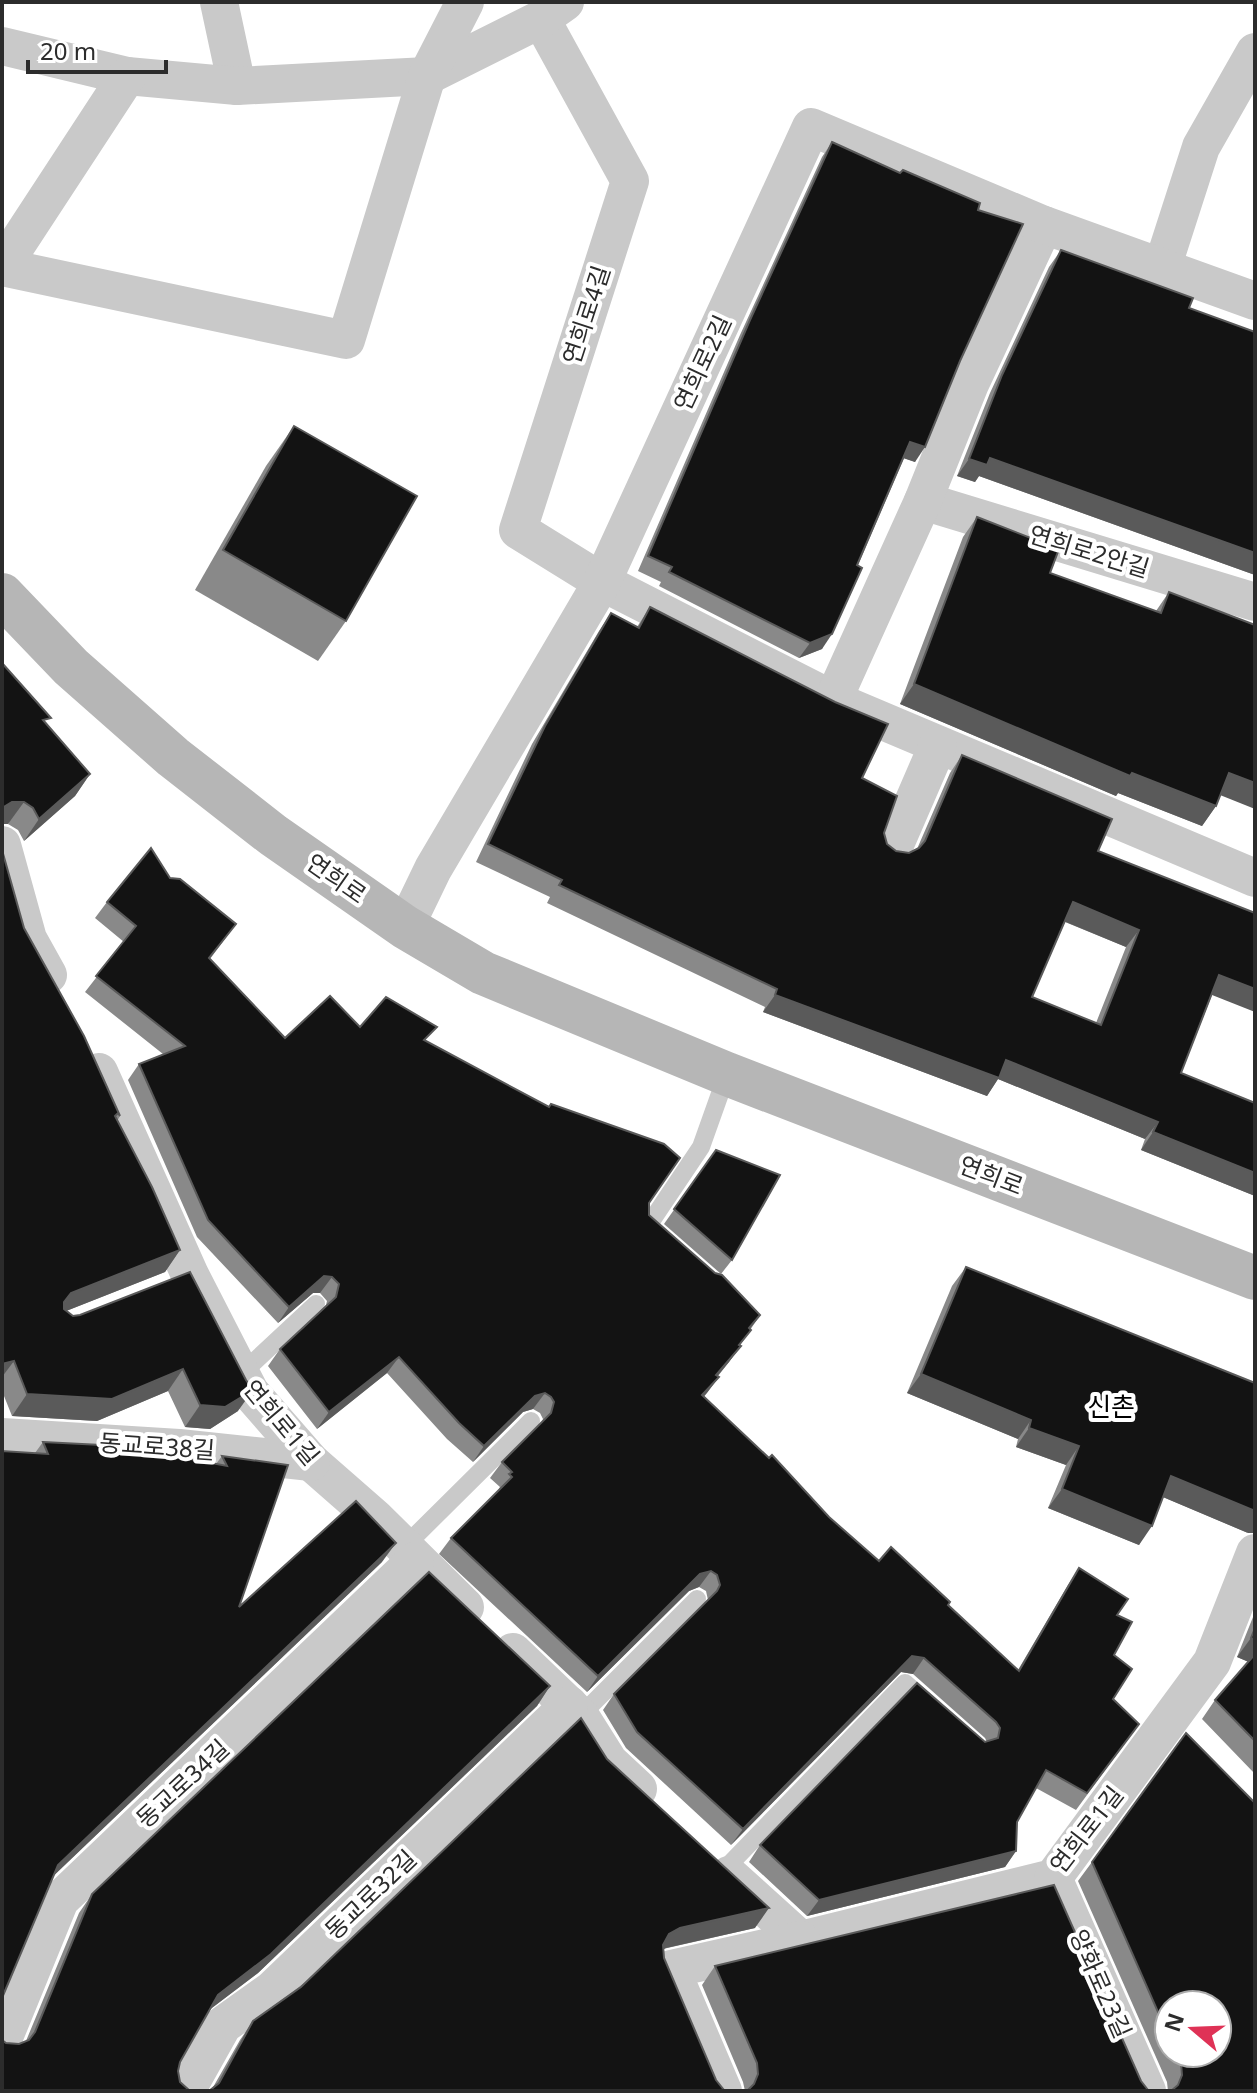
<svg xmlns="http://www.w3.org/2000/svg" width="1257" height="2093" viewBox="0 0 1257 2093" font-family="'Noto Sans','Noto Sans KR',sans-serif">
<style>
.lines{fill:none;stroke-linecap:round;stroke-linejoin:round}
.lane{stroke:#c9c9c9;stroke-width:18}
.street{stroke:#c9c9c9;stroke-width:38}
.secondary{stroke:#b6b6b6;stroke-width:44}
.wall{fill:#898989;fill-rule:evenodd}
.shaded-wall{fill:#5a5a5a}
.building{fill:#131313;stroke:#5a5a5a;stroke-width:2;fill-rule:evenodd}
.labels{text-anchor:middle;stroke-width:8;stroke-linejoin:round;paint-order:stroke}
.street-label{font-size:24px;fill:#2c2c2c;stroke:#fff}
.neighbourhood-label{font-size:26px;fill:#000;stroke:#fff}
</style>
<rect width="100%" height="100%" fill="#fff"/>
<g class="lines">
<g class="lane">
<polyline points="660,1237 648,1226 701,1147 727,1074"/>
<polyline points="241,1374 316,1304"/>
<polyline points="403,1548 531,1421"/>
<polyline points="580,1716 697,1599"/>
<polyline points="724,1870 905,1683 930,1705"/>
</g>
<g class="street">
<polyline points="219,2 237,86"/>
<polyline points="541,19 630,181 518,530 602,582 833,700 1255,878"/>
<polyline points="2,46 127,76 237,86 427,76 541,19 565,2"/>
<polyline points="127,76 2,267 346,340 427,76 465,2"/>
<polyline points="1162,268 1201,147 1255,52"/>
<polyline points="923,501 1255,602"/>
<polyline points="833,700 923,501 970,384 1044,225"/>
<polyline points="2,845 28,939 48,975"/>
<polyline points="893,849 938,745"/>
<polyline points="405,927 433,869 602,582 811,127 1044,225 1255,301"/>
<polyline points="99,1072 190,1275 250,1392 311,1462 375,1518 465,1607"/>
<polyline points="2,1437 179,1448 311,1462"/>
<polyline points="513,1652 580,1716 609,1762 638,1789"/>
<polyline points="729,1875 801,1940 1053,1878 1212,1662 1255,1553"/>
<polyline points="1053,1878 1147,2091"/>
<polyline points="2,2042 60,1900 415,1561"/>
<polyline points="186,2091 223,2025 272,1990 569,1705"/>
<polyline points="723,2091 671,1969 801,1940"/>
</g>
<polyline class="secondary" points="2,595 71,667 173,757 273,835 405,927 483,973 727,1074 1255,1278"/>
</g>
<g class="wall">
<polygon points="832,142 978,210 960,361 915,462 904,458 822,649 799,658 659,586 661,582 638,571 740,335 822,157"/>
<polygon points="1061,250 1189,308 1255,332 1255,575 979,476 975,482 957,476 990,393 1049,267"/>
<polygon points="294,426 346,621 318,661 195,590 266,466"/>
<polygon points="977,517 1050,573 1156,611 1169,592 1220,795 1216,806 1202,826 1118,793 1116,796 900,704 963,537"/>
<path d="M650,607l212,171 25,66 9,7 13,2 8,-4 33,-76 12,-18 136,96 114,144 -31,78 74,30v93l-114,-46 4,-11 -147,-60 -11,17 -224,-84 2,-5 -218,-104 3,-6 -74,-35 56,-118 67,-113 12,-18 26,14zM1065,922l61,25 -30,76 -64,-26z"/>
<polygon points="47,725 90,774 75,796 24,841 18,830 8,824"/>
<polygon points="2,850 24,928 120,1116 117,1121 180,1250 165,1272 66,1311 73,1316 80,1315 190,1272 238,1411 210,1429 185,1427 168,1391 97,1421 12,1416 2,1391"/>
<polygon points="170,878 236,924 210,959 285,1038 360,1027 427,1042 649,1203 649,1215 760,1315 729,1362 718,1376 719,1377 704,1396 829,1517 879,1561 948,1605 1018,1670 1068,1585 1079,1568 1117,1615 1114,1655 1113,1699 1139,1724 1076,1810 1036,1788 1017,1822 1016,1851 1005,1867 807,1916 749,1862 760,1845 987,1742 985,1738 913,1674 901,1672 731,1845 626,1748 603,1710 614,1694 708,1600 706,1591 699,1587 689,1591 587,1692 439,1554 451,1538 498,1491 500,1487 490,1478 502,1462 542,1422 543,1419 540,1413 533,1409 523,1412 473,1462 447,1439 387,1373 317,1429 268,1366 280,1349 326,1305 327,1301 320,1293 313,1293 278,1323 197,1237 128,1080 139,1064 163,1054 85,992 124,942 95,918 107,902"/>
<polygon points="716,1150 732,1260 721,1274 664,1224"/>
<polygon points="966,1267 1248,1533 1163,1497 1139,1545 1048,1508 1066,1465 1016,1447 1018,1439 907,1393 952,1286"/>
<polygon points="43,1442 216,1464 222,1456 288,1465 239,1607 382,1562 53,1876 35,1453"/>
<polygon points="1255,1612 1255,1774 1202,1719 1215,1700 1249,1662 1237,1657"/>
<polygon points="550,1686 537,1706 258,1973 209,2010 180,2062 178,2071 180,2082 188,2091 6,2043 19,2044 26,2041 79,1913 92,1894"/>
<polygon points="607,1759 755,1928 663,1949 664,1958 716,2080 724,2090 212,2089 240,2040 253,2021"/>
<path d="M1092,1862l163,229h-87l-1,-9 -89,-201zM1169,2005l48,48h-48z"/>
<polygon points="715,1966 1141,2081 1148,2090 1151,2091 745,2091 743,2082 702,1985"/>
</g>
<g class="shaded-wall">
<polygon points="910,442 925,447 915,462 900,457"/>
<polygon points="990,458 1255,553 1255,575 979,476 975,482 957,476 969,459"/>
<polygon points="832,634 822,649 799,658 810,643"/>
<polygon points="914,684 1216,806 1202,826 1118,793 1116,796 900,704"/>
<polygon points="1229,773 1255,783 1255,809 1215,793"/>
<polygon points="90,774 75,796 24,841 39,819"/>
<polygon points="12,802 24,802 8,824 2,824 2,808"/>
<polygon points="1073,902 1139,930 1126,947 1061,920"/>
<polygon points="1219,975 1255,989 1255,1012 1207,993"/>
<polygon points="775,995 1006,1060 1158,1122 1145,1139 998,1079 987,1096 763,1012"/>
<polygon points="1153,1132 1255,1173 1255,1196 1141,1150"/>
<polygon points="180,1250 165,1272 56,1315 71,1293"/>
<polygon points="324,1276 332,1277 320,1293 313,1293 278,1323 289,1307"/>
<polygon points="741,1346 729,1362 705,1391 716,1375"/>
<polygon points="399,1357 387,1373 317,1429 329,1412"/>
<polygon points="14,1361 2,1377 2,1364"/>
<polygon points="183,1369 168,1391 97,1421 12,1416 27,1394"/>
<polygon points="921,1374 1031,1420 1018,1439 907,1393"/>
<polygon points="719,1377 707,1393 691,1411 702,1395"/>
<polygon points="253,1390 238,1411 210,1429 185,1427 200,1405"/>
<polygon points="545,1393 533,1409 523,1412 473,1462 484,1446 535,1396"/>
<polygon points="1029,1428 1079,1446 1066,1465 1016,1447"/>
<polygon points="1171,1476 1255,1511 1255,1533 1248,1533 1158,1495"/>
<polygon points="1062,1489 1152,1526 1139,1545 1048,1508"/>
<polygon points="396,1543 382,1562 44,1885 58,1865"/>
<polygon points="711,1571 699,1587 689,1591 587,1692 598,1676 700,1574"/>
<polygon points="1251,1638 1255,1640 1255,1657 1251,1663 1237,1657"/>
<polygon points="912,1656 924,1658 913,1674 901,1672 731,1845 743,1829"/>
<polygon points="550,1686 537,1706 258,1973 204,2014 218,1995"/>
<polygon points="1016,1851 1005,1867 807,1916 819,1900"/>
<polygon points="769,1908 755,1928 666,1948 656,1953 669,1934 680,1928"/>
</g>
<g class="building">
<polygon points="832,142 900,173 903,170 980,203 978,210 1023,224 960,361 925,447 910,442 857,565 862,568 832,634 810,643 669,572 672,567 648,556 750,320"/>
<polygon points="1061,250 1193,298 1189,308 1255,332 1255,553 990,458 987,465 969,459 1002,375"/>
<polygon points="294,426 417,496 346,621 223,550"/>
<polygon points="977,517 1059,549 1050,573 1161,613 1169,592 1255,625 1255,783 1229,773 1216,806 1132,773 1130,776 914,684"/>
<path d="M650,607l185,95 53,22 -26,54 35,18 -13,37 3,11 9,7 13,2 10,-5 6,-7 37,-86 150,64 -14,32 157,62v76l-36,-14 -38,98 74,30v70l-102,-41 5,-10 -152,-62 -7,18 -224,-83 2,-6 -218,-104 3,-5 -74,-36 57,-118 66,-113 28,15zM1073,902l66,28 -38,95 -69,-28z"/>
<polygon points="2,663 51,718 43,720 90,774 39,819 33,808 24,802 12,802 2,808"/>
<polygon points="151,848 170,878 180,879 236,924 209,958 285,1038 330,996 360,1027 386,997 437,1027 424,1040 549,1107 551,1104 664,1144 680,1158 649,1203 649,1215 715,1273 722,1275 760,1315 749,1328 751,1330 739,1345 741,1346 716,1375 719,1377 702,1395 769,1458 772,1455 829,1517 879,1561 891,1547 950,1602 948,1605 1019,1671 1079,1568 1128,1599 1117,1615 1132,1622 1114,1655 1132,1669 1113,1699 1139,1724 1087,1793 1046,1770 1017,1822 1016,1851 819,1900 760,1845 917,1683 985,1742 998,1738 1000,1728 996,1722 924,1658 912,1656 743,1829 637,1732 614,1694 717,1591 720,1585 717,1575 711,1571 700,1574 598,1676 451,1538 512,1477 509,1474 512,1472 502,1462 551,1413 554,1402 551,1397 545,1393 535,1396 484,1446 459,1423 399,1357 329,1412 280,1349 336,1297 339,1284 332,1277 324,1276 289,1307 208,1220 139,1064 185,1046 96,976 136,926 107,902"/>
<polygon points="2,850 24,928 84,1036 120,1116 118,1113 115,1116 152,1187 180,1250 71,1293 64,1302 64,1309 73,1316 80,1315 190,1272 246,1380 253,1390 225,1407 200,1405 183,1369 112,1399 27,1394 14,1361 2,1364"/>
<polygon points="716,1150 780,1175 732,1260 674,1209"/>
<polygon points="966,1267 1255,1383 1255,1511 1171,1476 1152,1526 1062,1489 1079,1446 1029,1428 1031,1420 921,1374"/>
<polygon points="43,1442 121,1446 227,1466 222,1456 288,1465 239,1607 356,1501 396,1543 58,1865 2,1998 2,1451 48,1454"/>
<polygon points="429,1572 550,1686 271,1954 218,1995 180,2062 178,2071 180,2082 190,2091 2,2091 2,2040 6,2043 19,2044 29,2040 35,2032 92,1894"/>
<polygon points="1255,1628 1255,1640 1251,1638"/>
<polygon points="1255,1654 1255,1741 1215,1700"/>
<polygon points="581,1718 607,1759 769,1908 680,1928 669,1934 663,1945 664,1958 716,2080 724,2090 727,2091 209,2091 219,2083 253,2021 301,1987"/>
<polygon points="1186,1733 1255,1803 1255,2091 1171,2091 1178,2085 1182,2075 1181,2063 1176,2053 1217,2053 1217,2005 1169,2005 1169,2037 1092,1862"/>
<polygon points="1054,1885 1141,2081 1148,2090 1151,2091 747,2091 754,2084 758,2074 757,2063 715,1966"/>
</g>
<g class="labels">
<g class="street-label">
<text transform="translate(587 315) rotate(-72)" y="8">연희로4길</text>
<text transform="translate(703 363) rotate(-65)" y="8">연희로2길</text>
<text transform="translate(1089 552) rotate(17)" y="8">연희로2안길</text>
<text transform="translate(336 879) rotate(35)" y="8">연희로</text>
<text transform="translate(991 1176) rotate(21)" y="8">연희로</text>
<text transform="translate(281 1423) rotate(50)" y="8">연희로1길</text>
<text transform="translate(157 1447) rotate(4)" y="8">동교로38길</text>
<text transform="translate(183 1784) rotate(-43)" y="8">동교로34길</text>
<text transform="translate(1087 1830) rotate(-52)" y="8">연희로1길</text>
<text transform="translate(371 1895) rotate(-44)" y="8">동교로32길</text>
<text transform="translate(1100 1984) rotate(66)" y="8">양화로23길</text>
</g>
<g class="neighbourhood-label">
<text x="1111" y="1416">신촌</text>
</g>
</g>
<rect width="1257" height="2093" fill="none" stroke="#2c2c2c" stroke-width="8"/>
<g transform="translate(1193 2029) rotate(289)"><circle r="38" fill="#ffffff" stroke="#ababab" stroke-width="2"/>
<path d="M0-6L14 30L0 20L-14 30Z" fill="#df3256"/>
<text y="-12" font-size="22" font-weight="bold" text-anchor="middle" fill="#2c2c2c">N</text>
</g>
<path d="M28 60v12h138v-12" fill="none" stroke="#2c2c2c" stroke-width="4"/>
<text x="40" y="60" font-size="24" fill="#2c2c2c" stroke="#ffffff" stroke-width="6" paint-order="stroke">20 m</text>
</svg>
